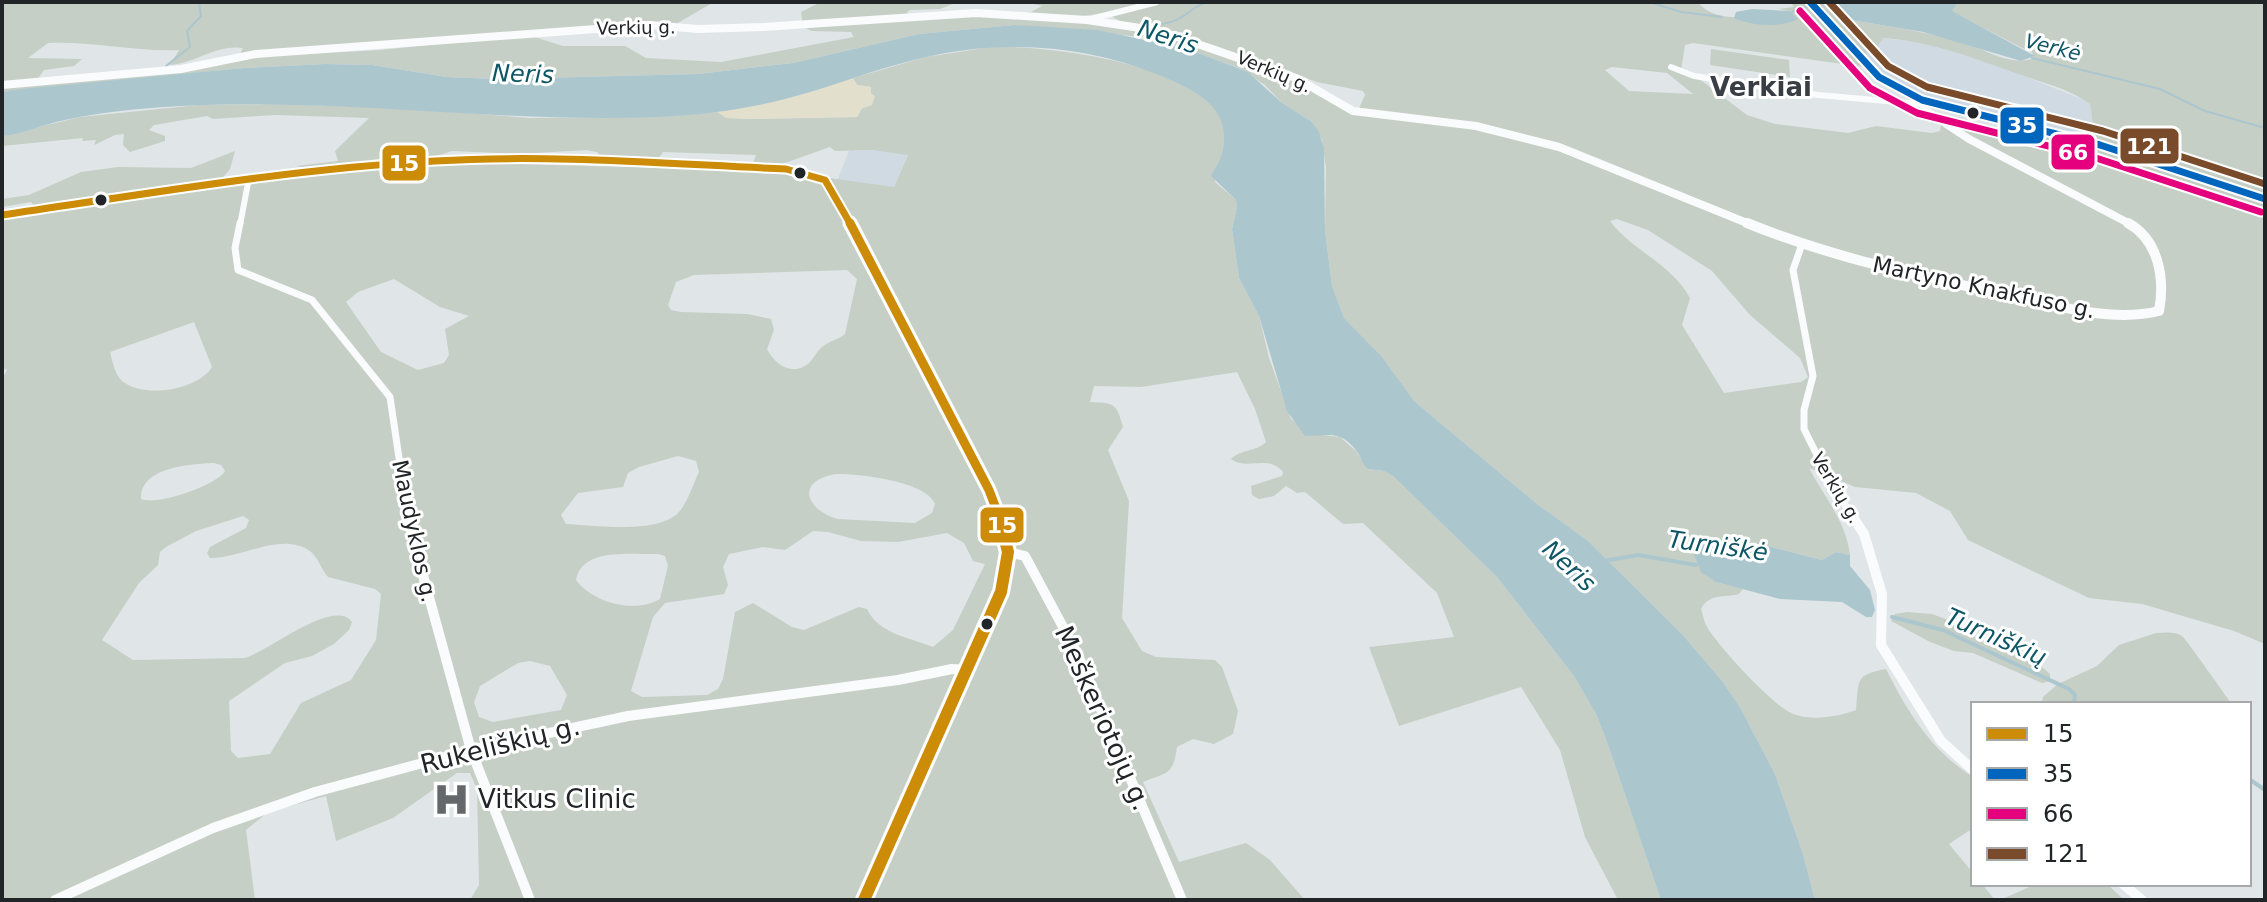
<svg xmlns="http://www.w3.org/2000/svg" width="2267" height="902" viewBox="0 0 2267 902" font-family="'DejaVu Sans',sans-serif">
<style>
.built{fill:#d0dae3}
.green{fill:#c5cfc5;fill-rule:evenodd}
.sand{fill:#e2dfcc}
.water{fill:#acc6ce}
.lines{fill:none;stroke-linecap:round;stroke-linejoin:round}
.stream-far1{stroke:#acc6ce;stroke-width:2}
.stream{stroke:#acc6ce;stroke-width:4}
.minor-far2{stroke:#fafbfc;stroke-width:6}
.minor-far1{stroke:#fafbfc;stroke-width:7}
.minor{stroke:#fafbfc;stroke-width:10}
.secondary-far1{stroke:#fafbfc;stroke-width:8}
.secondary{stroke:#fafbfc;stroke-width:10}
.bus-1-far2-casing{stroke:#fff;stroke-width:11}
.bus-1-far1-casing{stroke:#fff;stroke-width:15}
.bus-1-casing{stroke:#fff;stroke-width:18}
.bus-2-casing{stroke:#fff;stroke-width:11}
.bus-3-casing{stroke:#fff;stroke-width:11}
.bus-4-casing{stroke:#fff;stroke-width:11}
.bus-1-far2{stroke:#cc8c08;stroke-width:7}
.bus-1-far1{stroke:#cc8c08;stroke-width:9}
.bus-1{stroke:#cc8c08;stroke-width:12}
.bus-2{stroke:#0065bd;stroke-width:7}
.bus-3{stroke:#e5007d;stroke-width:7}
.bus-4{stroke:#7a4b2a;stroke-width:7}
.bus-dot{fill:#222528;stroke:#fff;stroke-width:3}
.labels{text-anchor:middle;stroke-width:6;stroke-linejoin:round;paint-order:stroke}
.far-street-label{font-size:18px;fill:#222528;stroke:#fff}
.far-water-label{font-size:20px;font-style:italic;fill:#0d5666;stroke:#fff}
.street-label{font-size:22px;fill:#222528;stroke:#fff}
.water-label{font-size:24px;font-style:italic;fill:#0d5666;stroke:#fff}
.far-district-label{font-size:26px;font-weight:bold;fill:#383e44;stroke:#fff}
.near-street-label{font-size:26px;fill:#222528;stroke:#fff}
.near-poi-label{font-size:26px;fill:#222528;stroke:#fff;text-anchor:start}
.line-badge{stroke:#fff;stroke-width:3}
.badge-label{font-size:22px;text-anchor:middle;font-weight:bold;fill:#fff}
</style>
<rect width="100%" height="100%" fill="#e0e5e8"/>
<g class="built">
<polygon points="1883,38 1925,43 1999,66 2084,100 2090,104 2095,141 1928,99 1881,74 1864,53 1879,53 1877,46"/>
<polygon points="872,150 908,154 894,187 837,181 849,151"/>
</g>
<g class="green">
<path d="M2,2h712l-38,22 -436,30 3,-6c-27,-4 -47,15 -73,17l9,-15c-44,2 -87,-9 -131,-7l-20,15 54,1 -8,7 -30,4 -7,10 -35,3z"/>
<path d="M821,2h137l-18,7 -30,1 -3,2 3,6 121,-6 11,-6 -16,-4h672c18,25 68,13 95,10l-15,-3 16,-2 -4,-5h17l57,65 -171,-24 -8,2 -4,26 21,10 45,34 28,9 73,9 28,-7 56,7 8,-2 1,-7 12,-7 8,1c40,16 82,15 123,25l181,59v442l-31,-13 -92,-27 -53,-6 -121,-58 -18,-29 -34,-18 -61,-6 -46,-19c15,29 37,53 41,87l-14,-3 -14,8 -62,-16 -44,38 27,7 -4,5c-15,4 -30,-1 -38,15 2,6 3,13 6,18 11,19 63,75 82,85 18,10 49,5 67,-2 3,-30 -2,-35 30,-41 22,44 45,81 87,108v51l-24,16 24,29v11h9l13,16h-180l-12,-46 -28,-80 -34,-65 -18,-27 -41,-48 -95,-94 -50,-36 -123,-103 -41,-53 -29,-30 -12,-32 -7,-55 1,-63 -4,-29 -11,-18 -29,-18 -17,-18 -24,-16 -53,-20 -46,-12 -128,-12 -95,9 -126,29 -95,11 -203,5 -48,-2 -75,-12 -47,-1 -81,4 -242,24v-5l190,-17 63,-13 125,-7 148,-15 35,11h62l21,12 75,4 133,-25 -3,-5 -39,-1 -9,-4 -2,-15zM1105,13l17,9 30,5 61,18 104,37 46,9 2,4 -8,18c-18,-3 -28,-13 -43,-23 -23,-15 -55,-25 -81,-34 -49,-18 -100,-29 -151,-40zM1612,67l55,6 26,21 -64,-3 -24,-21zM1617,219l31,11 64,41 38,44 50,43 8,19 -7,5 -77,11 -42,-68 8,-27c-18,-34 -60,-49 -80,-77z"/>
<path d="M1817,2h24l-5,1 9,16c46,8 91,13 135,30 16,7 37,16 54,9l-2,-5 -81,-42 7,-9h307v193l-170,-54 -5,-37c-20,-15 -46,-21 -69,-29 -45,-16 -90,-34 -138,-37l-5,8 -1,8 -13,-1z"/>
<path d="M991,47c54,-2 200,16 229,69 11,18 -2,47 -5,66l21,18 1,7 -5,22 7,49 20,38 10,42 22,61 23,15 26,3 16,14 12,18 16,2 9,5 104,101 77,99 23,40 10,26 54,158h-43l-33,-63 -25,-87 -39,-63 -122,39 -30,-79 85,-10 -17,-44 -74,-70 -20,1 -38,-32 -8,1 -11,-7 -12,10 -15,3 -7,-4 -1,-9 31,-10 1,-4c-14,-18 -36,-1 -52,-13 10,-10 25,-7 35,-17l-11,-33 -18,-37 -96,15 -47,-1 -4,16c25,1 26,1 33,25l-15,23 21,51 -7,117 20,33 14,6 59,3 7,7 16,44 -5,23 -19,10 -21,-5 -16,8c-4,29 -10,25 -34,35l36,80 67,-19 24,17 35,40h-835l9,-15 -2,-96 -7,-16h-13l-64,45 -57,23 -10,-45 -58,16 -22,18 9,70h-253v-521l5,-9 -5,-2v-149l316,-46 160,-10 300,8 116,16 14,-32 -36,-5 -37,1 -5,-4 -45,16h-32l3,-8 -93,-3 -5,7 -14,3 -40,-1 -7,-9 -11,-2 -67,4 -67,-3 -24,8 -33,-2 -91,11 -8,-2 42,-5 -3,-10 34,-33 -94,-3 -62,4 -6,-3 -53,9 -5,5 16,6v5l-35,11 -7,-7 1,-11 -9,1 -21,10 2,-5 -14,1 1,-3 -81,8v-10l78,-19 119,-12 89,-1 146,6 95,8 120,-1 68,-5 25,7 115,-2 14,-24v-6l-14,-2 -4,-7 73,-21zM847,270l10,9 -12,55c-7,6 -16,7 -23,13 -5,4 -8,11 -13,16 -16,14 -34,2 -42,-14l7,-19 -3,-11 -24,-5 -66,-2 -10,-2 -3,-5 8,-23 18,-7zM394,279l46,28 29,9 -24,13 4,26 -5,8 -26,7 -37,-18 -35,-50 12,-10zM194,322l18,45c-14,23 -68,32 -90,14 -7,-6 -10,-21 -12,-29zM678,456l18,5 3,11c-6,12 -11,30 -20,40 -21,23 -85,13 -113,12l-5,-9 17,-22 45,-6 5,-14 11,-6zM214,463l7,2 4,6c-9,15 -69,35 -84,28 -1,-32 49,-35 73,-36zM837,474c23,0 89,7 98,30l-3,9 -17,10 -77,-4c-33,-9 -43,-39 -1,-45zM243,516l6,4 -3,8 -36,19 -3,6 3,5c31,1 71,-27 100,-7 7,5 12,19 18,26l47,12 6,5 -5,46 -25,40 -50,23 -31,51 -32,4 -7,-7 -2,-50 56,-38 27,-7 22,-12 15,-14 3,-8c-18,-25 -83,29 -107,36l-112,2 -31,-20 37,-57 19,-18 2,-13 6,-5 30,-16zM813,531l15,1 33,9 37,1 49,-9 17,10 9,18 12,3 -32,66 -20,17c-25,-10 -54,-13 -66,-38l-8,-2 -55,23 -12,-3 -39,-24 -18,9 -12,67 -5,10 -11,6 -65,2 -11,-6 22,-74 12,-14 59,-9 4,-9 -5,-18 6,-13 34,-7 22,3zM658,554l7,2 3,10 -8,33c-25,15 -67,4 -84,-19 6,-33 56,-25 82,-26zM530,661l20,5 17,29 -6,15 -68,12 -14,-5 -5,-15 6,-16 38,-23z"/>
<polygon points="1711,49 1789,60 1790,77 1710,65"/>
<polygon points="235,151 230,169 221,180 35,207 31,202 2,207 2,199 29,195 81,172 118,167 191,168"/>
<polygon points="1907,612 1932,614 1956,623 1975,637 2035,661 2050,674 2050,681 2042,683 1973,653 1954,651 1930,642 1891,621 1895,614"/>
<path d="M2156,633c8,0 18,-2 26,3 4,3 43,59 50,68h-191l2,-7 15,-13 39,-18 22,-21z"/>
<polygon points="2036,884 2107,884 2124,900 2000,900"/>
</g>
<polygon class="sand" points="853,78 857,85 871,87 871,93 875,96 872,105 861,109 857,117 742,119 726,118 717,112 784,99"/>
<g class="water">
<polygon points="1841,2 1958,2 1952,11 2035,56 2021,61 1923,32 1845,19 1833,14 1831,7"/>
<path d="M1752,9l37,2 9,8c-16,9 -47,7 -64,-1l2,-6z"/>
<path d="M1014,25l83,5 91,19 60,23 34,31 29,18 8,11 5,16 1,83 7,55 12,32 37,38 33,45 123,103 50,36 95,94 41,48 18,27 34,65 28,80 12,46h-154l-54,-158 -10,-26 -23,-40 -77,-99 -104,-101 -9,-5 -16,-2c-6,-5 -6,-10 -10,-16 -17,-24 -30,-17 -53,-17l-18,-25 -28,-95 -20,-38 -7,-49 5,-22 -1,-7 -25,-24c2,-6 7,-10 9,-17 17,-49 -22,-68 -61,-84 -78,-32 -164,-36 -245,-15 -45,11 -88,29 -133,40 -40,10 -82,15 -124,17 -151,6 -302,-17 -454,-12 -46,2 -93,5 -138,15 -21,4 -41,14 -63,16v-44l19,-3 223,-21 81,-4 47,1 75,12 48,2 203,-5 95,-11 126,-29z"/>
<polygon points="1716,539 1760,544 1822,560 1836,552 1850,555 1850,566 1870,590 1875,610 1872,617 1866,617 1842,602 1780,599 1716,582 1701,572 1693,552 1703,542"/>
</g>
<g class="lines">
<g class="stream-far1">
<polyline points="1649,2 1681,12 1722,17"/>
<polyline points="1789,13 1807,7"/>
<path d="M1141,26c13,-1 27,-1 39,-8 11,-6 15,-13 28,-16"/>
<polyline points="2032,58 2160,89 2205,111 2265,128"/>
<polyline points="166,66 190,47 187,31 201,16 199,2"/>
</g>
<g class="stream">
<polyline points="1603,561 1638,555 1696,565"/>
<polyline points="1892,617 1943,630 2069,689 2075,695 2074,704"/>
<polyline points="2249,779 2265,790"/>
</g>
<g class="minor-far2">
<polyline points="1087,20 1157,2"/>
<polyline points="1671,67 1694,76 1818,95 1921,104"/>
<polyline points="2,215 286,173 435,161 497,159 786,169 825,180 851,225"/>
<polyline points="240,225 249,178"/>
</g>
<g class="minor-far1">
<polyline points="240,223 235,248 238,270 312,300 390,397 408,519"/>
<polyline points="850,223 989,490 1000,519"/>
<polyline points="1802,244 1793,270 1813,376 1804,410 1804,429 1831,483 1854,519"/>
</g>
<g class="minor">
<polyline points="407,517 471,750 530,900"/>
<polyline points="1853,517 1864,534 1882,594 1881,645 1941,741 1973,770"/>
<polyline points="1008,552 1025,556 1078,655 1182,900"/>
<polyline points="2123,884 2142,900"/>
<polyline points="55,900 213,828 315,792 471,750 628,716 898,680 952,669 967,670"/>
<polyline points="864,900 1001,592 1008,552 999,517"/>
</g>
<g class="secondary-far1">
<polyline points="1810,2 1879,77 1922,100 2100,145 2265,199"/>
<polyline points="2,85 181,69 256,54 650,25 698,29 763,27 976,13 1087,20 1160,31 1296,78 1353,111 1476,126 1559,147 1752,225"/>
<polyline points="1922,100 1925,110 1969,139 2132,225"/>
</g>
<path class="secondary" d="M1747,223c83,34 172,53 260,72 48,10 104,28 152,16 6,-32 0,-71 -31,-88"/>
<defs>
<path id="bus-1-far2" d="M2,215c144,-21 288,-46 433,-54 117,-7 234,3 351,8l39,11 26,45"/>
<polyline id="bus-1-far1" points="850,223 989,490 1000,519"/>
<polyline id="bus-1" points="864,900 1001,592 1008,552 999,517"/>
<polyline id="bus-2" points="1810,2 1879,77 1922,100 2100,145 2265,199"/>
<polyline id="bus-3" points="1800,11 1870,88 1917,113 2096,158 2261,212"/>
<polyline id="bus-4" points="1829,2 1888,66 1927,87 2103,131 2265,184"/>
</defs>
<use href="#bus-1-far2" class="bus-1-far2-casing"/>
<use href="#bus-1-far1" class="bus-1-far1-casing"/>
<use href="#bus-1" class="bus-1-casing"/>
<use href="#bus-2" class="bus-2-casing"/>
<use href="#bus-3" class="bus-3-casing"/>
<use href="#bus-4" class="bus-4-casing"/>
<use href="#bus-1-far2" class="bus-1-far2"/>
<use href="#bus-1-far1" class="bus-1-far1"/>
<use href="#bus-1" class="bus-1"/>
<use href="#bus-2" class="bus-2"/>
<use href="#bus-3" class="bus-3"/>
<use href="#bus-4" class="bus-4"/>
</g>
<defs>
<symbol id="hospital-bare" viewBox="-9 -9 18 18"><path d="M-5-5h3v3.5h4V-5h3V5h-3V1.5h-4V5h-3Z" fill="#64686b" stroke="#fff" stroke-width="2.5" paint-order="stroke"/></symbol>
</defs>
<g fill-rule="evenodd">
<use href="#hospital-bare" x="426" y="774" width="51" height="51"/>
</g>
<g class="bus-dot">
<circle cx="1973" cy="113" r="7"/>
<circle cx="800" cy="173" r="7"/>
<circle cx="101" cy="200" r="7"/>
<circle cx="987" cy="624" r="7"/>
</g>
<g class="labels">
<g class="far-street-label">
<text transform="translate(636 28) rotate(-1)" y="6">Verkių g.</text>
<text transform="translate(1274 72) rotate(23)" y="6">Verkių g.</text>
<text transform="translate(1836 488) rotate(59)" y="6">Verkių g.</text>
</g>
<g class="far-water-label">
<text transform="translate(2053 47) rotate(14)" y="7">Verkė</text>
</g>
<g class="street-label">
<text transform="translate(1984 287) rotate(12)" y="8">Martyno Knakfuso g.</text>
<text transform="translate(415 531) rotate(78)" y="8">Maudyklos g.</text>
</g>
<g class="water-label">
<text transform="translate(1168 37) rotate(18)" y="8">Neris</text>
<text transform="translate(523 74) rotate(2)" y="8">Neris</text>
<text transform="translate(1718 546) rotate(8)" y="8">Turniškė</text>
<text transform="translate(1569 566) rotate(43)" y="8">Neris</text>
<text transform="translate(1996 637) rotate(24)" y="8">Turniškių</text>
</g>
<g class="far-district-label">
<text x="1761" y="96">Verkiai</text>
</g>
<g class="near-street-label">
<text transform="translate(1103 718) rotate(66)" y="9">Meškeriotojų g.</text>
<text transform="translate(500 745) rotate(-14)" y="9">Rukeliškių g.</text>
</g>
<g class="near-poi-label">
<text x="478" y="808">Vitkus Clinic</text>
</g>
</g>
<g class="line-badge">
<rect x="1999" y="106" width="46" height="39" rx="8" fill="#0065bd"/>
<rect x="2119" y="127" width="61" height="38" rx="8" fill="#7a4b2a"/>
<rect x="2050" y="133" width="46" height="38" rx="8" fill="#e5007d"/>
<rect x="381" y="144" width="46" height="38" rx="8" fill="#cc8c08"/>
<rect x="979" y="506" width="46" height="38" rx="8" fill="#cc8c08"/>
</g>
<g class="badge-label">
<text x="2022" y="133">35</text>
<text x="2149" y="154">121</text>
<text x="2073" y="160">66</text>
<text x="404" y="171">15</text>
<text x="1002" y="533">15</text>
</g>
<rect width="2267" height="902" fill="none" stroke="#222528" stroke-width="8"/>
<rect x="1971" y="702" width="280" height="184" fill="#ffffff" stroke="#a7a8a9" stroke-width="2"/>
<rect x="1987" y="728" width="40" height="12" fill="#cc8c08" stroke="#a7a8a9" stroke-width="2"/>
<text x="2043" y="742" font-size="24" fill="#222528">15</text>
<rect x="1987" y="768" width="40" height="12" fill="#0065bd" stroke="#a7a8a9" stroke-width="2"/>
<text x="2043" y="782" font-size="24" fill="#222528">35</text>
<rect x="1987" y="808" width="40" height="12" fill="#e5007d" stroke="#a7a8a9" stroke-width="2"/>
<text x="2043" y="822" font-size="24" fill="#222528">66</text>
<rect x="1987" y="848" width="40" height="12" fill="#7a4b2a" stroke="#a7a8a9" stroke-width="2"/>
<text x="2043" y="862" font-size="24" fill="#222528">121</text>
</svg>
